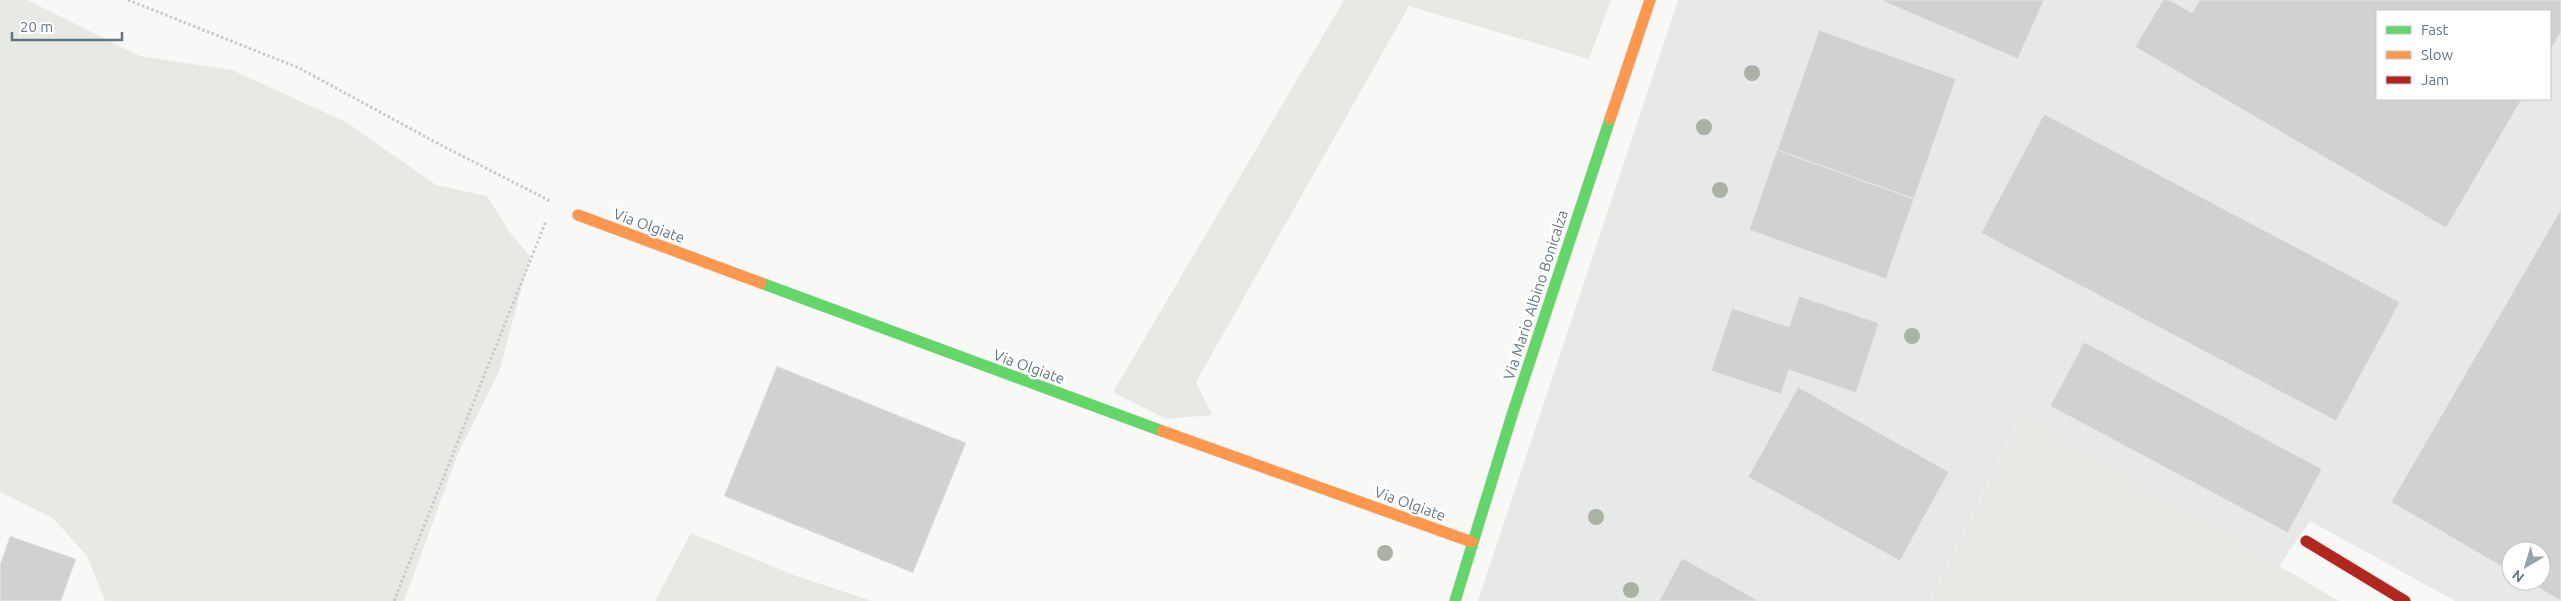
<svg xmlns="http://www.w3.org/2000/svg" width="2561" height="601" viewBox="0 0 2561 601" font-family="Ubuntu,sans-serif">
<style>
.built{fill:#e7e9e9;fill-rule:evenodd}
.green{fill:#e7eae4}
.building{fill:#cfd1d2;stroke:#e8e8e6}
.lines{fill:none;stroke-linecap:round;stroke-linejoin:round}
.fast-casing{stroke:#d4d6d6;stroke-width:12}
.slow-casing{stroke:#d4d6d6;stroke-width:12}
.jam-casing{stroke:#d4d6d6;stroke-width:12}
.path{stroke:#cacbcc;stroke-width:3;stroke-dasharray:2.5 2.5;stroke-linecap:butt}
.fast{stroke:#63d668;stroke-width:11}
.slow{stroke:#ff974d;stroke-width:11}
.jam{stroke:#b3261e;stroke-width:11}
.tree{fill:#a8b3a4}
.labels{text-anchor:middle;stroke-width:5;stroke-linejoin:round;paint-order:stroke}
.street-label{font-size:15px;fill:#617783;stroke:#fff}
</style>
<rect width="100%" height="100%" fill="#f8f8f7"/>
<path class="built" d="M1678,0h883v601h-106l-145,-80 -31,45 -258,-152 -91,187h-452zM2377,11h173v88h-173zM2511,551h30v30h-30z"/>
<g class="green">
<polygon points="0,0 27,0 140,56 232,70 346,122 436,185 487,196 509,231 530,257 499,372 458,454 404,601 105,601 87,556 53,518 0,492"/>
<polygon points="1344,0 1611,0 1589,59 1409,6 1196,382 1212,415 1166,419 1113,392"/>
<polygon points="2021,414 2339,601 1930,601"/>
<polygon points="691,533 796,576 872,601 655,601"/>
</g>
<g class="building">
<polygon points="1880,0 2044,0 2018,59"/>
<polygon points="2163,0 2170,0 2192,13 2200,0 2561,0 2561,32 2550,51 2550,11 2377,11 2377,99 2522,99 2446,228 2135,47"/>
<polygon points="1819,30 1956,79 1914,199 1777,150"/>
<polygon points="2044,114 2400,302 2336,421 1981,233"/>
<polygon points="1777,150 1914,199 1886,279 1749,230"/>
<polygon points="2561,209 2561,601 2527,581 2541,581 2541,551 2511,551 2511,572 2391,502"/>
<polygon points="1799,296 1879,323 1856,393 1789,370 1781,394 1711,371 1732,308 1789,327"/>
<polygon points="2084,342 2322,469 2288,533 2050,406"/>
<polygon points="777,366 966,443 913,573 724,496"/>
<polygon points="1798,387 1949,472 1900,561 1748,477"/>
<polygon points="10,536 76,559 61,601 0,601 0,565"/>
<polygon points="1682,558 1759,601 1659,601"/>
</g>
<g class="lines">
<defs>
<g id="fast">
<polyline points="761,283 1162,431"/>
<polyline points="1455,601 1512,415 1610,119"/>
</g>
<g id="slow">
<polyline points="1610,119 1650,0"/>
<polyline points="578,215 761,283"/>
<polyline points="1162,431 1472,542"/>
</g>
<polyline id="jam" points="2306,541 2405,601"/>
</defs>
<use href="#fast" class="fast-casing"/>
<use href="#slow" class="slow-casing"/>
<use href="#jam" class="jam-casing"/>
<g class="path">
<polyline points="128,0 299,68 437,143 550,201"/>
<polyline points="394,601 546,221"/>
</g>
<use href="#fast" class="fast"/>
<use href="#slow" class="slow"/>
<use href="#jam" class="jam"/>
</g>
<g class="tree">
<circle cx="1752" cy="73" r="8"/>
<circle cx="1704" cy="127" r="8"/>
<circle cx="1720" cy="190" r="8"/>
<circle cx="1912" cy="336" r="8"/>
<circle cx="1596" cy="517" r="8"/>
<circle cx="1385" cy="553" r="8"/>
<circle cx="1631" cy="590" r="8"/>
</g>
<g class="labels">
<g class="street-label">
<text transform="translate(649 226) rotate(20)" y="5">Via Olgiate</text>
<text transform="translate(1536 295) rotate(-72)" y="5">Via Mario Albino Bonicalza</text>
<text transform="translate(1029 367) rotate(20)" y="5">Via Olgiate</text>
<text transform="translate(1410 504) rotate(20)" y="5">Via Olgiate</text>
</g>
</g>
<rect x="2376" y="10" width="175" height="90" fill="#ffffff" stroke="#c0c9cd"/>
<rect x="2386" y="26" width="25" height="8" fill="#63d668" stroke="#c0c9cd"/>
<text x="2421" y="35" font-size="15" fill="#617783">Fast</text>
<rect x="2386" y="51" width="25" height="8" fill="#ff974d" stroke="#c0c9cd"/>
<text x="2421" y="60" font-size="15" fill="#617783">Slow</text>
<rect x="2386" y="76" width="25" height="8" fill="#b3261e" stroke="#c0c9cd"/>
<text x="2421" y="85" font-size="15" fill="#617783">Jam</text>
<g transform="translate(2526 566) rotate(218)"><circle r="24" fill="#ffffff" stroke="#c0c9cd"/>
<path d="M0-4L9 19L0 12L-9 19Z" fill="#96a4ac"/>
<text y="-8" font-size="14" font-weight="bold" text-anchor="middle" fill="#617783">N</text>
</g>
<path d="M12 32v8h110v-8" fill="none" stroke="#617783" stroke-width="2.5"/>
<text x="20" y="32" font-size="15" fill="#617783" stroke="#ffffff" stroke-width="4" paint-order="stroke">20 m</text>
</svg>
